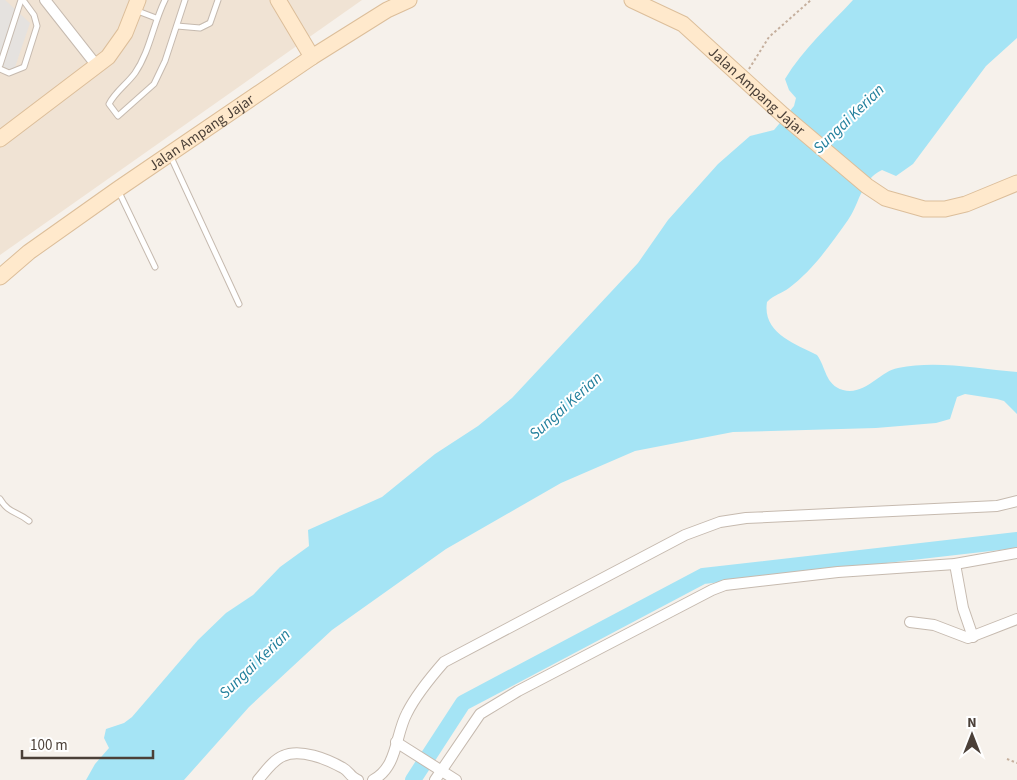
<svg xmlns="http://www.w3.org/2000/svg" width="1017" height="780" viewBox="0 0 1017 780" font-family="'Source Sans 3',sans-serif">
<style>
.education{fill:#f0e3d4}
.parking{fill:#e5e2df}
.water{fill:#a5e4f5}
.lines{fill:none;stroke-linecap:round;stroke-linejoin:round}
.river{stroke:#a5e4f5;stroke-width:16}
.lane-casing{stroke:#c6baaf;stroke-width:7}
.street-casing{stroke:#c6baaf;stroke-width:12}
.secondary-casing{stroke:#dcbe9a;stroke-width:17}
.path{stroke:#c5af9d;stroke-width:2;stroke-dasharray:2.5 2.5;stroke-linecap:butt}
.lane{stroke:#fff;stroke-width:5}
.street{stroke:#fff;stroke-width:10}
.secondary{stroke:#ffe9cc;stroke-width:15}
.labels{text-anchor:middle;stroke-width:4;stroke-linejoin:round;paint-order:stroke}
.street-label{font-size:15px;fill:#4b4038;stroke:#fff}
.water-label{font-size:16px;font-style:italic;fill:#23809d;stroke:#fff}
</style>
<rect width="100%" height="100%" fill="#f6f1eb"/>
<polygon class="education" points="0,0 362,0 0,255"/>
<polygon class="parking" points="0,0 5,0 30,23 12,76 0,71"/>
<path class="water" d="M853,0h164v38l-31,28 -73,98 -17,12 -14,-6c-21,10 -22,33 -34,50 -17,24 -35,50 -59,68 -8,6 -14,6 -22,14 -5,31 28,42 50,53 9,12 8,30 26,35 22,6 37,-19 55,-22 39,-8 80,1 119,4v42l-13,-13 -7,-2 -32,-5 -8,3 -7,22 -14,4 -60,5 -143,4 -98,19 -74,32 -115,66 -114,81 -83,77 -65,73h-98l9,-16 14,-16 -5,-10 2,-9 18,-6 8,-6 66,-77 28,-27 27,-18 27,-28 29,-21 -1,-16 74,-33 53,-43 43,-28 34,-28 126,-135 30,-43 50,-56 32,-28 24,-6 20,-24 2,-8 -7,-8 -4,-11c18,-30 44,-53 68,-79z"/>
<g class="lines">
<polyline class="river" points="413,780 463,703 703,576 1017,540"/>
<defs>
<g id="lane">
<path d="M165,0c-12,24 -15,51 -30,73 -8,11 -20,19 -26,31l9,12 36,-32 11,-23 20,-61"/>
<polyline points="135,10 156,18"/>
<polyline points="177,26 200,28 210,23 218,0"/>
<polyline points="0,65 21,0"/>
<polyline points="0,69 9,73 24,67 37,26 34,15 23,0"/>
<polyline points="170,155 239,304"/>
<polyline points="118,190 155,267"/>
<path d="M0,499c9,15 17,12 29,22"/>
</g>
<g id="street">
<polyline points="45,0 97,66"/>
<polyline points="955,564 963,608 973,637"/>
<polyline points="910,622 934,625 968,638 1017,619"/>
<polyline points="396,742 456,780"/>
<path d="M258,780c7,-8 15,-20 25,-24 17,-8 44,3 60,12 6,3 8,10 15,12"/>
<path d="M373,780c25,-13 22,-45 34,-67 9,-18 23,-35 37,-51l241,-127 35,-13 26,-4 251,-12 20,-5"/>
<polyline points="435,780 480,714 518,691 712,590 725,585 838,572 955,564 1017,553"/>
</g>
<g id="secondary">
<polyline points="278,0 312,57"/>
<path id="s1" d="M632,0l51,24 100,91 84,71 18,12 39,11h21l21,-5 51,-21"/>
<polyline points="0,139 108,57 125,33 138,0"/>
<path id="s2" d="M0,277l29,-25 89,-63 194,-132 75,-47 22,-10"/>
</g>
</defs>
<use href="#lane" class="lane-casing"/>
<use href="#street" class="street-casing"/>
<use href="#secondary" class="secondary-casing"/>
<g class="path">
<polyline points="749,69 769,37 811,0"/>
<polyline points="1007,759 1017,763"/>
</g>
<use href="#lane" class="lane"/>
<use href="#street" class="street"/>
<use href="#secondary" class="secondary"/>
</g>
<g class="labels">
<g class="street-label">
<text dy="5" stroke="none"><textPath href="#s1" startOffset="156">Jalan Ampang Jajar</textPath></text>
<text dy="5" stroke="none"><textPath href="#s2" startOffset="248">Jalan Ampang Jajar</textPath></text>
</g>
<g class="water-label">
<text transform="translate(848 118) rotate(-44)" y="6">Sungai Kerian</text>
<text transform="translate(565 405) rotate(-42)" y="6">Sungai Kerian</text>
<text transform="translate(254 663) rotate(-44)" y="6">Sungai Kerian</text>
</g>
</g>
<g transform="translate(972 735)" stroke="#ffffff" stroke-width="4" paint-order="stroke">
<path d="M0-4L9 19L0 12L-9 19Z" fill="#4b4038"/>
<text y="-8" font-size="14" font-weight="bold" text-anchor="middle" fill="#4b4038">N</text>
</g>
<path d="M22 750v8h131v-8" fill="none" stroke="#4b4038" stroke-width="2.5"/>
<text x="30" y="750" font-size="15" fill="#4b4038" stroke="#ffffff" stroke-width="4" paint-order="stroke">100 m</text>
</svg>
